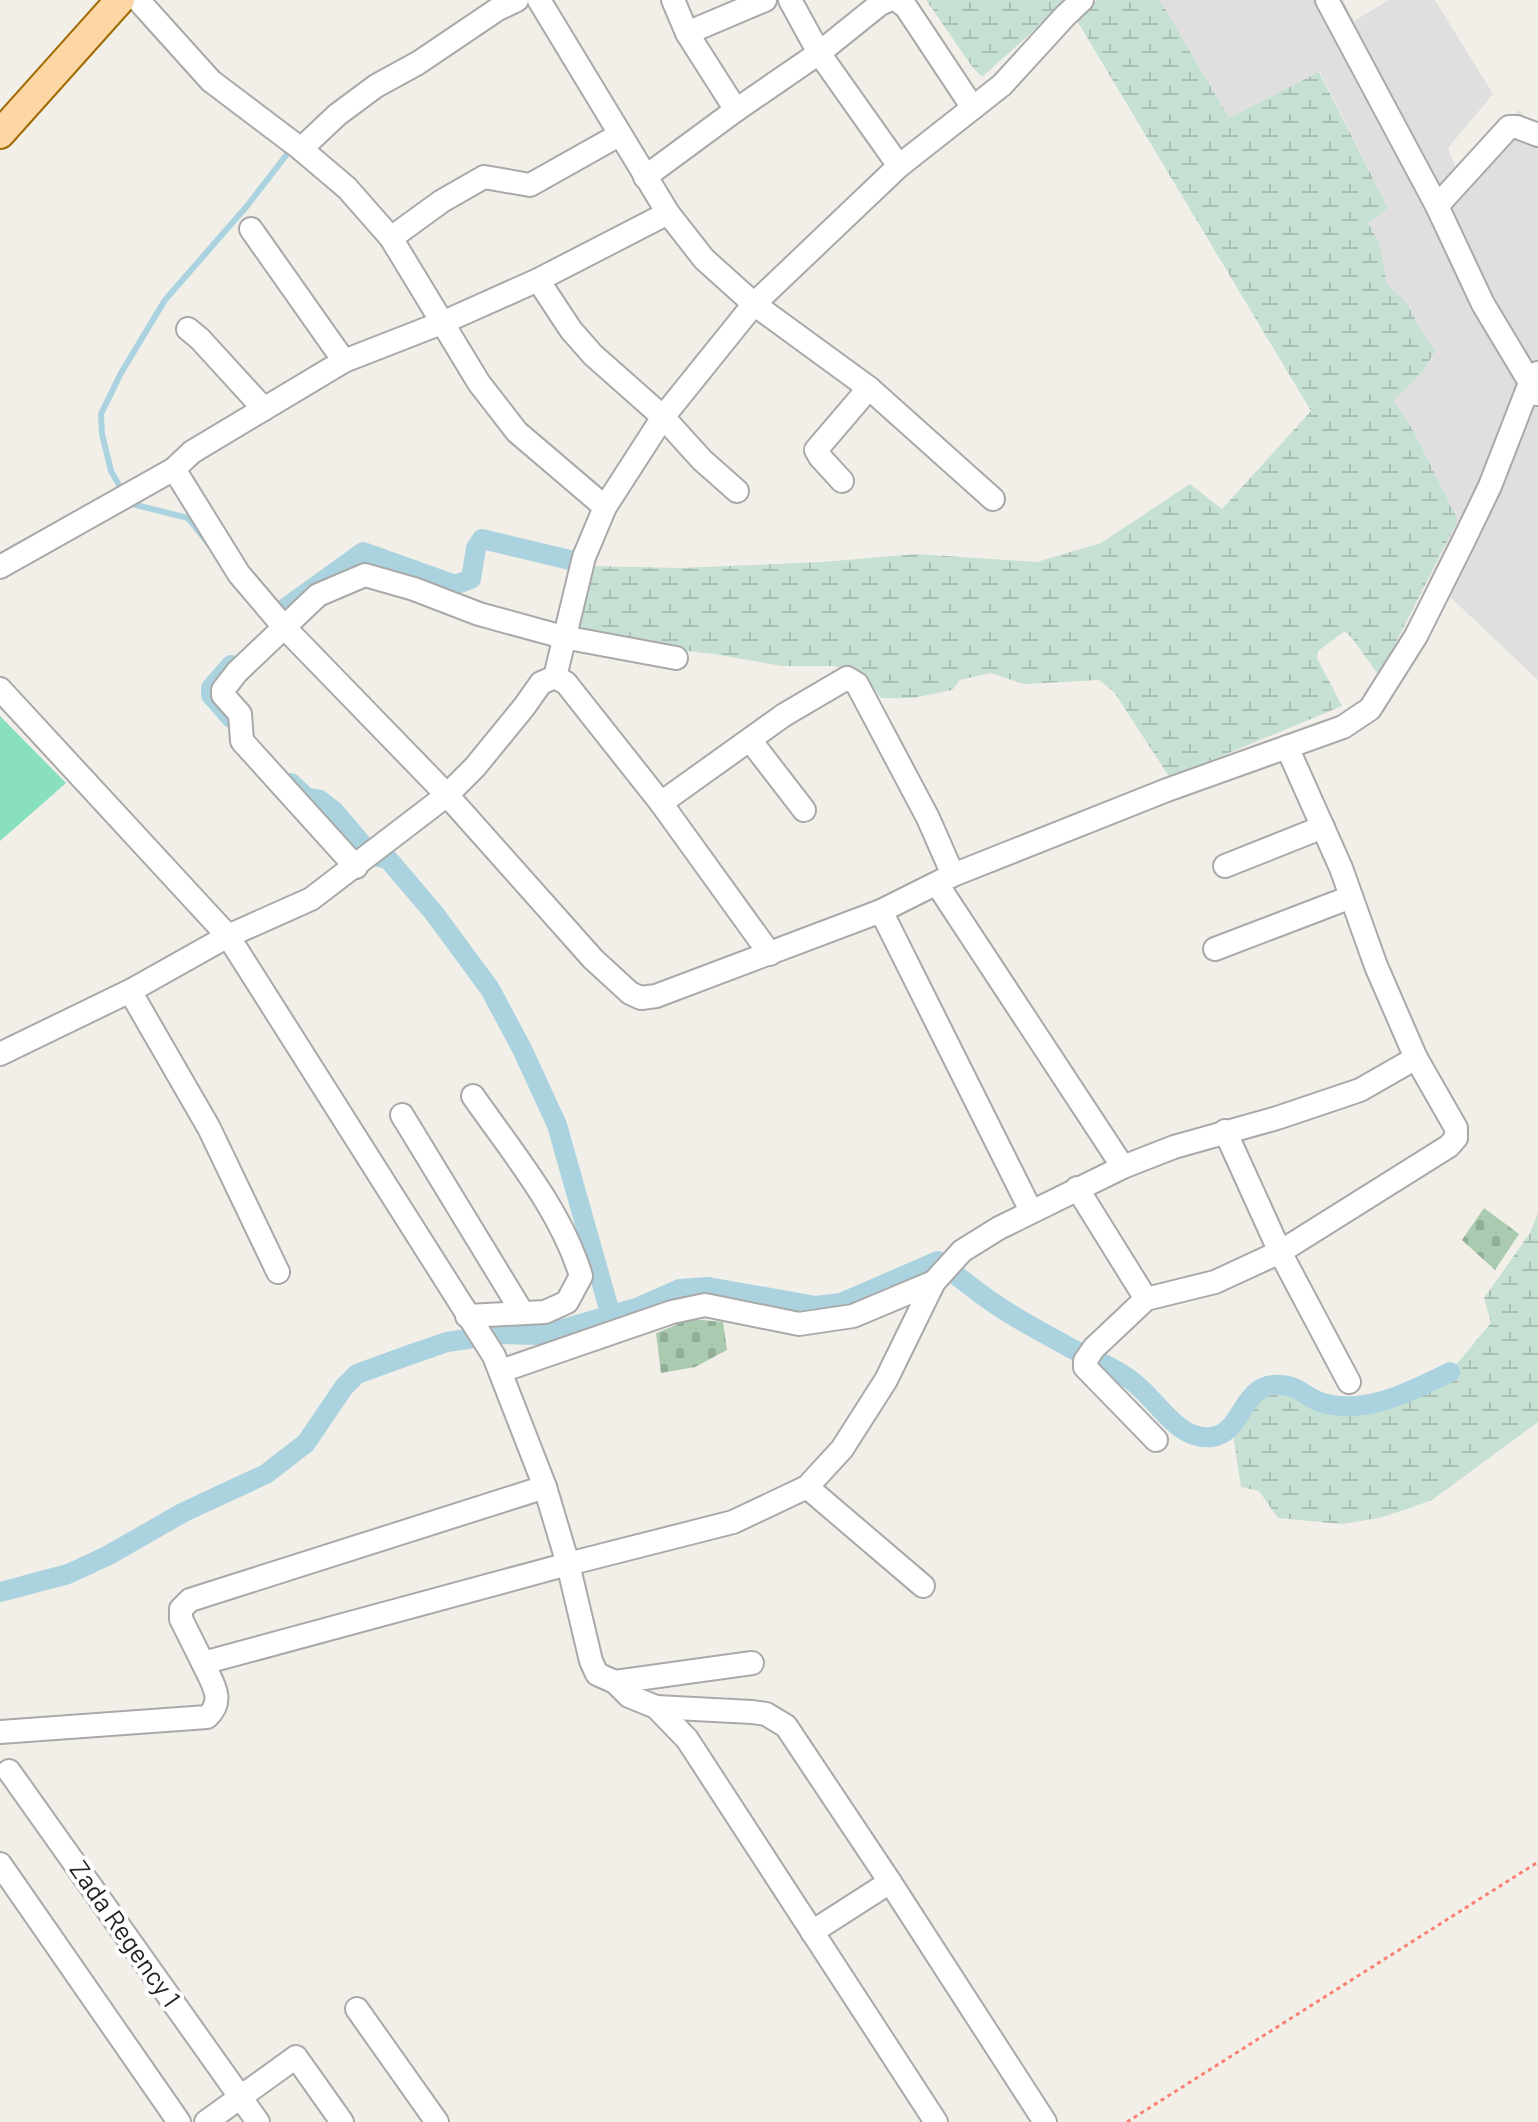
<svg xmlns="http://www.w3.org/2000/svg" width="1538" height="2122" viewBox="0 0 1538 2122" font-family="Barlow,sans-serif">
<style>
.residential{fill:#e0dfdf}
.wetland{fill:url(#wetland-marsh)}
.cemetery{fill:url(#cemetery-stones)}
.pitch{fill:#88e0be}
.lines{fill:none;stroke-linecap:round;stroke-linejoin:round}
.stream{stroke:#aad3df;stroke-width:6}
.canal{stroke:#aad3df;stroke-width:20}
.minor-casing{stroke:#a9a9a9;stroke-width:26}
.major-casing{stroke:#a06b00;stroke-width:32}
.path{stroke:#fa8072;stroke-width:3;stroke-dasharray:4 4;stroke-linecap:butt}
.minor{stroke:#fff;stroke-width:22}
.major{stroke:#fcd6a4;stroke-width:28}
.labels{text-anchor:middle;stroke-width:8;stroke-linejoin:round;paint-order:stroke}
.street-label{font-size:26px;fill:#222;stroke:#fff}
</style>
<defs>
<pattern id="wetland-marsh" width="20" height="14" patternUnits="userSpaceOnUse" patternTransform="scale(2)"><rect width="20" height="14" fill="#c6e0d4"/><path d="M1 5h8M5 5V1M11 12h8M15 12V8" fill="none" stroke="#aac0b6"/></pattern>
<pattern id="cemetery-stones" width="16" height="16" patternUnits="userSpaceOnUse" patternTransform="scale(2)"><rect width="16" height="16" fill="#aacbaf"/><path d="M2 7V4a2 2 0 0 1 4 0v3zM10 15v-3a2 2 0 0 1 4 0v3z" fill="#92ae96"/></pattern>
</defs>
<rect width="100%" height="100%" fill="#f2efe9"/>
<polygon class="residential" points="1160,0 1343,0 1354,21 1389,0 1435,0 1493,94 1448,148 1457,172 1443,192 1519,110 1534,128 1538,128 1538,680 1430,578 1458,520 1414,432 1392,400 1420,375 1436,350 1425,337 1406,302 1387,284 1379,242 1368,223 1388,208 1320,72 1229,118"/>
<g class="wetland">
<polygon points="926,0 1068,0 982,77 971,65"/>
<polygon points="1097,0 1160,0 1229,118 1319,72 1388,208 1368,223 1379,242 1387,284 1406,302 1425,337 1436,350 1420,375 1393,400 1414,432 1458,520 1384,666 1377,673 1352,638 1345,631 1318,651 1317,658 1342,706 1176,775 1168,775 1114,692 1099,680 1024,684 990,673 960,680 952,690 913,698 881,698 863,673 834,666 782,666 714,654 651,647 576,632 589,566 681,568 823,562 916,554 1037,562 1101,543 1190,484 1222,509 1311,411 1076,19"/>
<polygon points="1538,1213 1538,1422 1432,1500 1407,1509 1379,1518 1342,1524 1278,1518 1259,1491 1241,1487 1233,1435 1251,1404 1273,1392 1298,1398 1315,1410 1338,1414 1403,1402 1453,1377 1450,1372 1491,1323 1484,1298 1530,1233"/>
</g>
<g class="cemetery">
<polygon points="1484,1208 1519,1234 1495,1270 1462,1240"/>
<polygon points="691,1319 723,1322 727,1350 695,1367 661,1373 656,1333"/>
</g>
<polygon class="pitch" points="0,716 66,783 0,841"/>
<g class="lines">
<g class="stream">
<polyline points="119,485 111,471 102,434 101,414 121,373 165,300 247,206 291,149"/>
<polyline points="132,504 188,518 207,542"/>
</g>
<g class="canal">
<polyline points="284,609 363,552 455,585 471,579 476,548 482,539 574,561"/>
<polyline points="231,718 211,695 211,688 231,665"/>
<polyline points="291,783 307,798 320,800 334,811 362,844"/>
<polyline points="378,857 388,859 434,913 490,989 522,1049 557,1125 611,1316"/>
<path d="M0,1592l68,-18 39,-18 77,-44 82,-38 40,-31 38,-56 13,-13 55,-20 35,-12 55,-8 33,1 31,-7 73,-21 41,-18 28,-2 108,19 25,-3 97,-42c21,16 41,33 63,47 21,14 43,25 64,37 24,14 53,22 74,42 21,18 41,54 72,50 31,-3 30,-49 62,-52 26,-2 30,12 50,18 43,12 89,-12 127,-31"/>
</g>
<defs>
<g id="minor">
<polyline points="138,0 211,81 301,149 347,188 391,238 479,383 517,432 605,507"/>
<polyline points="539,0 668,213 704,259 754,304 869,388 993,499"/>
<polyline points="790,0 819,53 899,166"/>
<polyline points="897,0 906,7 973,108"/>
<polyline points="1327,0 1437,206 1483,304 1537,394"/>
<polyline points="687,33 765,0"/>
<polyline points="736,110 819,53 880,4 889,0"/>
<polyline points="301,149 337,115 376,86 418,63 498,9 517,0"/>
<polyline points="645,177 736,110 687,33 673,0"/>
<polyline points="1437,206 1509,127 1517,127 1538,135"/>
<polyline points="251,229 344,361"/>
<polyline points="391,238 442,201 484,177 530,185 619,135"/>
<polyline points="538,280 571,330 593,355 663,417 702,460 737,491"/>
<polyline points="188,329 200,339 264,409"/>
<polyline points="174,469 239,574 284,627 447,795 593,959 630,993 641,998 656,996 881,911 953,875 1167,790 1343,727 1370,709 1416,636 1463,542 1490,486 1530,383 1538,373"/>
<polyline points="842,481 820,457 816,450 869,388"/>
<polyline points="0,567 174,469 192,452 344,361 444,322 538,280 668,213"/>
<polyline points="555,677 584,557 605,507 663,417 754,304 899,166 1002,85 1065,16 1082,0"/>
<path d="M0,689l228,247 266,420 51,131 23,77 -365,99c9,20 23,37 4,54l-207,15"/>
<polyline points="750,740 804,810"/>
<polyline points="661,803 784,715 847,678 857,684 928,818 953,875"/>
<polyline points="1225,866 1323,827"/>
<polyline points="356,867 242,741 240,714 223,695 223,690 237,672 318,595 365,575 414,589 479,614 563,637 676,658"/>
<polyline points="937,884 1123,1167"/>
<polyline points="881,911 1031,1211"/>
<polyline points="1215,949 1351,897"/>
<polyline points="130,991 209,1128 278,1272"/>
<polyline points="0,1054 130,991 228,936 311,899 447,795 475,767 524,707 541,683 555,677 566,683 661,803 770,954"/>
<polyline points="402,1115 522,1312"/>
<polyline points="1225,1131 1280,1252 1349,1382"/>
<polyline points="1077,1188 1146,1299"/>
<path d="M467,1316l78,-4 22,-10 14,-26c-20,-66 -69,-124 -108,-180"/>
<polyline points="501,1371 672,1312 705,1305 799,1324 853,1316 934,1282"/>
<polyline points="1156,1440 1085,1367 1085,1361 1094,1348 1146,1299 1215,1282 1280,1252 1449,1146 1456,1138 1456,1128 1416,1058 1376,966 1341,868 1287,747"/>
<polyline points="807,1487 923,1586"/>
<polyline points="203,1663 181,1619 181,1609 190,1600 545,1487"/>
<polyline points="752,1663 615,1682 597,1674 591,1661 568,1564 733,1522 807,1487 842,1449 886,1380 934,1282 962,1251 999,1228 1123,1167 1174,1147 1277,1118 1360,1090 1416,1058"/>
<polyline points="615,1682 629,1696 656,1707 687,1739 936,2122"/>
<polyline points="656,1707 752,1712 766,1714 786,1726 890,1882 1045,2122"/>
<polyline points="9,1771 258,2122"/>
<polyline points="0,1864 179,2122"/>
<polyline points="812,1932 890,1882"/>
<polyline points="357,2009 437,2122"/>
<polyline points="206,2122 296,2057 342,2122"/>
</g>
<polyline id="major" points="0,134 120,0"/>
</defs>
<use href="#minor" class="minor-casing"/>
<use href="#major" class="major-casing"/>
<polyline class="path" points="1127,2122 1538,1862"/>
<use href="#minor" class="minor"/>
<use href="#major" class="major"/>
</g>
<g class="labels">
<g class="street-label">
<text transform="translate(125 1934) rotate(55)" y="9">Zada Regency 1</text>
</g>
</g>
</svg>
